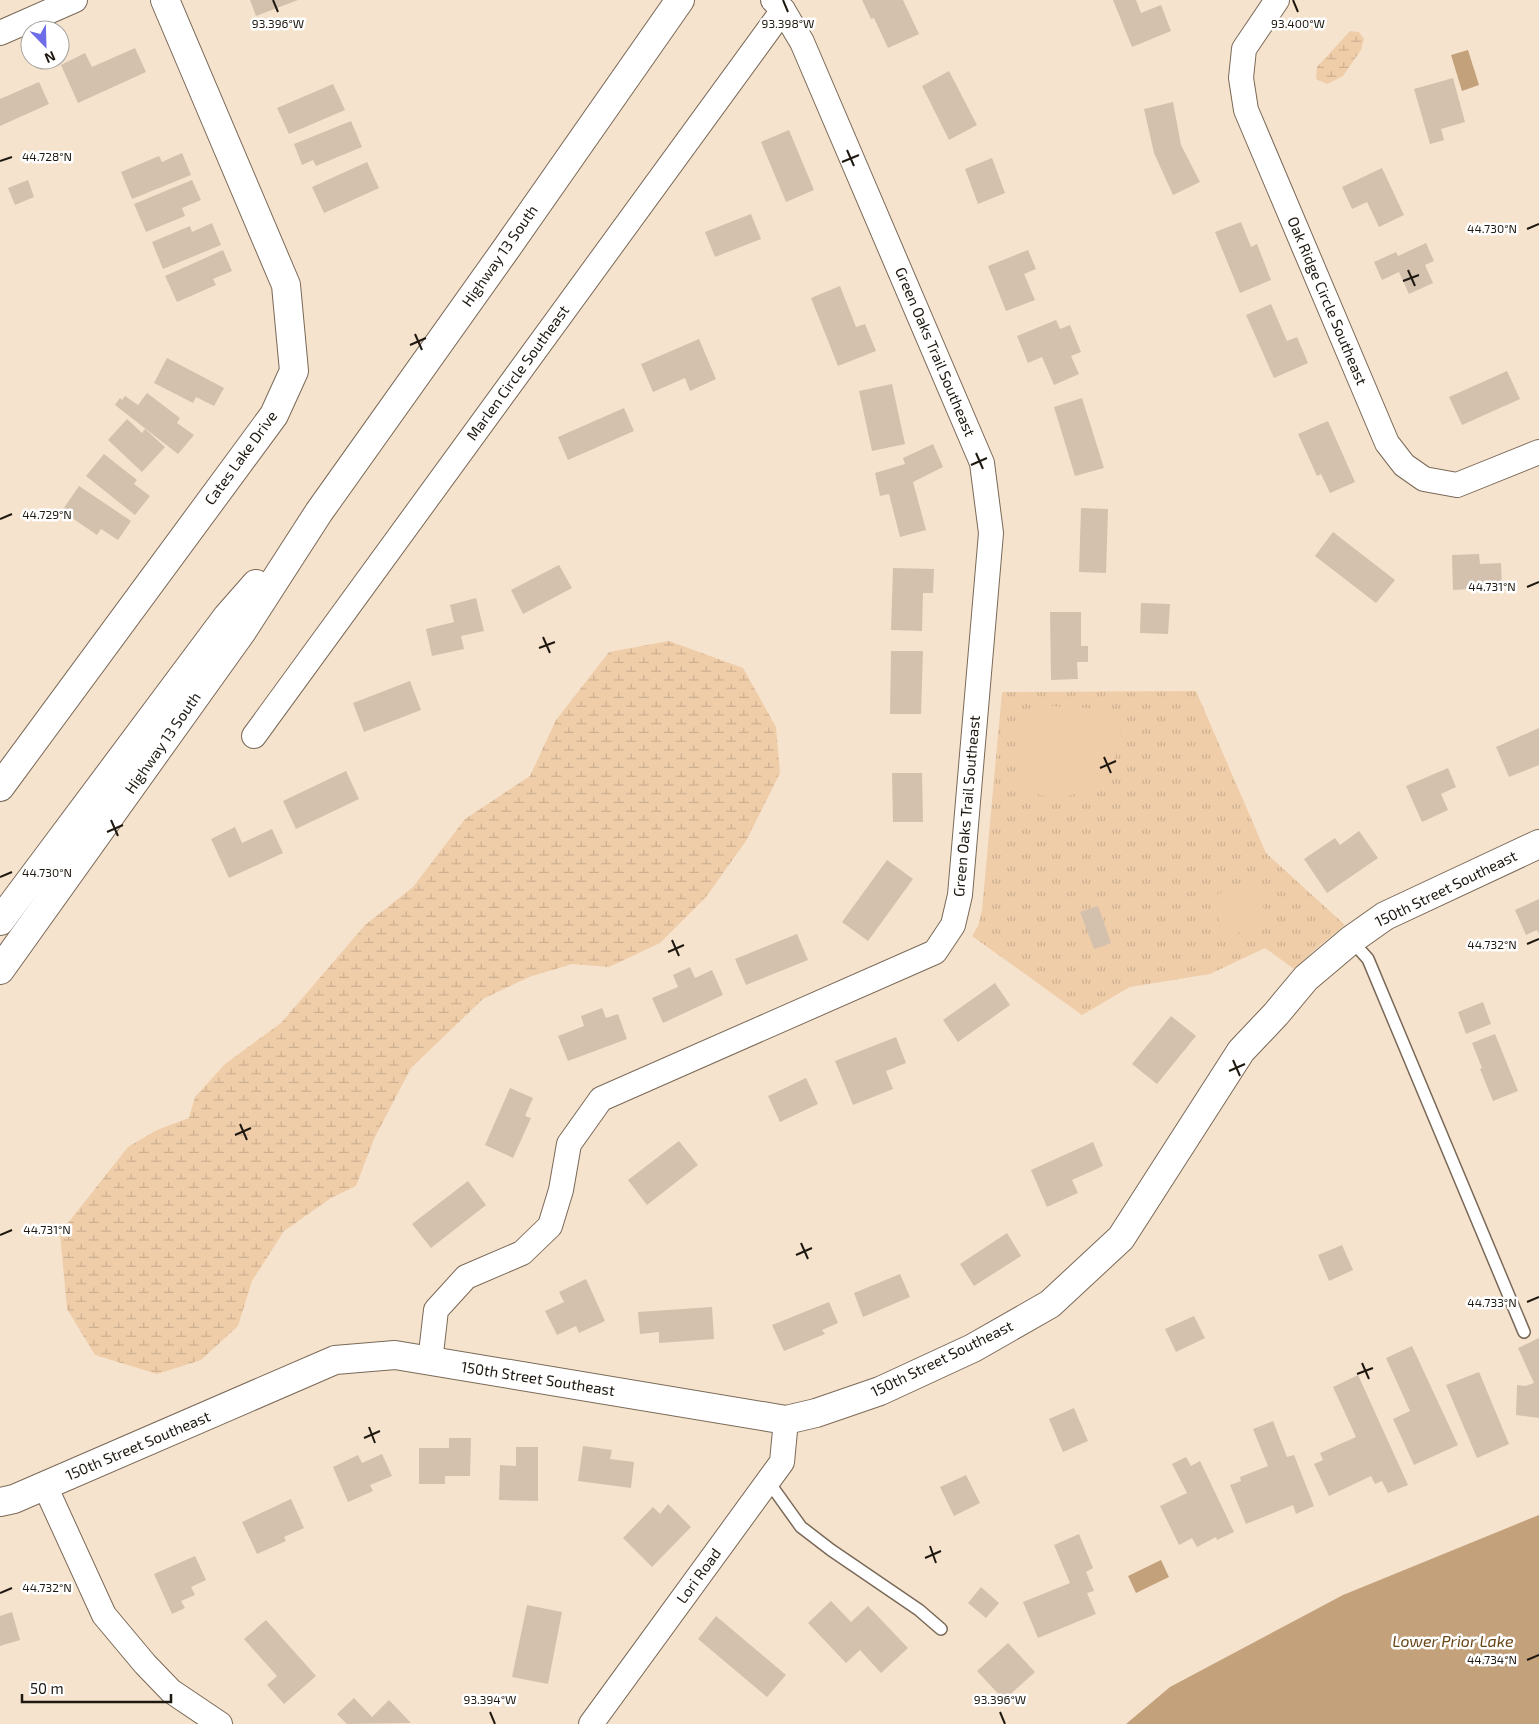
<svg xmlns="http://www.w3.org/2000/svg" width="1539" height="1724" viewBox="0 0 1539 1724" font-family="'Exo 2',sans-serif">
<style>
.wetland{fill:url(#wetland-marsh)}
.park{fill:url(#park-tufts)}
.pitch{fill:#efcda9}
.water{fill:#c3a17b}
.building{fill:#d3c1ad}
.lines{fill:none;stroke-linecap:round;stroke-linejoin:round}
.service-casing{stroke:#7a6957;stroke-width:14}
.minor-casing{stroke:#7a6957;stroke-width:26}
.tertiary-casing{stroke:#7a6957;stroke-width:30}
.primary-casing{stroke:#7a6957;stroke-width:30}
.service{stroke:#fff;stroke-width:11}
.minor{stroke:#fff;stroke-width:24}
.tertiary{stroke:#fff;stroke-width:28}
.primary{stroke:#fff;stroke-width:28}
.ticks{fill:none;stroke:#1e1810;stroke-width:2}
.labels{text-anchor:middle;stroke-width:5;stroke-linejoin:round;paint-order:stroke}
.street-label{font-size:15px;fill:#1e1810;stroke:#fff}
.water-label{font-size:16px;font-style:italic;fill:#694619;stroke:#fff}
.ticks-label{font-size:12px;text-anchor:middle;fill:#1e1810;stroke:#fff;stroke-width:5;stroke-linejoin:round;paint-order:stroke}
</style>
<defs>
<pattern id="wetland-marsh" width="20" height="14" patternUnits="userSpaceOnUse" patternTransform="scale(1.25)"><rect width="20" height="14" fill="#efcda9"/><path d="M1 5h8M5 5V1M11 12h8M15 12V8" fill="none" stroke="#ccaf90"/></pattern>
<pattern id="park-tufts" width="24" height="20" patternUnits="userSpaceOnUse" patternTransform="scale(1.25)"><rect width="24" height="20" fill="#efcda9"/><path d="M3 7l-1-3M5 7V3M7 7l1-3M15 17l-1-3M17 17v-4M19 17l1-3" fill="none" stroke="#ccaf90"/></pattern>
</defs>
<rect width="100%" height="100%" fill="#f6e3ce"/>
<g class="wetland">
<polygon points="1350,31 1359,32 1364,39 1361,50 1343,76 1327,84 1316,79 1317,67"/>
<polygon points="669,641 743,668 776,727 780,773 746,841 706,897 660,943 609,967 572,964 529,977 483,999 411,1068 374,1139 356,1186 331,1198 284,1231 252,1281 238,1326 201,1360 157,1374 95,1355 67,1309 60,1233 128,1147 157,1130 189,1118 195,1097 225,1064 281,1023 365,925 413,887 465,819 530,776 556,720 609,652"/>
</g>
<polygon class="park" points="1196,691 1266,853 1345,925 1319,946 1294,969 1265,948 1210,974 1130,987 1082,1015 972,936 978,926 982,910 1002,692"/>
<g class="pitch">
<path d="M1045,706l63,3c13,13 15,26 9,43 -13,43 -58,55 -97,36l2,-62z"/>
<polygon points="1250,879 1269,919 1227,938 1209,898"/>
</g>
<g class="water">
<polygon points="1468,50 1479,85 1462,91 1451,55"/>
<polygon points="1539,1515 1539,1724 1126,1724 1170,1687 1343,1595"/>
<polygon points="1161,1560 1169,1577 1136,1593 1128,1576"/>
</g>
<g class="building">
<polygon points="250,0 298,0 256,16"/>
<polygon points="862,0 903,0 919,34 888,48 874,18 871,19"/>
<polygon points="1113,0 1136,0 1141,13 1161,5 1171,31 1132,47"/>
<polygon points="135,48 146,72 78,103 61,65 85,53 92,67"/>
<polygon points="949,71 977,125 949,140 922,86"/>
<polygon points="1453,78 1465,122 1441,129 1444,140 1430,144 1414,89"/>
<polygon points="39,82 49,104 0,126 0,99"/>
<polygon points="333,84 345,110 289,134 277,108"/>
<polygon points="1173,102 1181,145 1200,182 1173,195 1154,153 1144,109"/>
<polygon points="351,121 362,147 316,166 313,160 302,165 294,144"/>
<polygon points="789,130 814,190 786,202 761,142"/>
<polygon points="182,153 191,175 132,199 121,172 159,156 162,162"/>
<polygon points="992,158 1005,193 978,204 965,169"/>
<polygon points="367,162 379,188 324,213 312,187"/>
<polygon points="1382,168 1404,215 1379,227 1367,202 1352,209 1342,187"/>
<polygon points="28,180 34,197 15,205 8,188"/>
<polygon points="192,180 201,200 182,208 185,216 146,232 134,204"/>
<polygon points="751,214 761,239 715,257 705,232"/>
<polygon points="1241,222 1251,247 1257,244 1271,280 1240,293 1215,232"/>
<polygon points="212,223 221,245 163,269 152,242 190,226 192,232"/>
<polygon points="1426,243 1434,261 1425,265 1433,283 1409,294 1399,272 1382,280 1374,262 1396,252 1398,256"/>
<polygon points="223,250 232,271 213,279 216,285 177,302 165,276"/>
<polygon points="1028,250 1036,269 1024,274 1035,300 1006,311 988,266"/>
<polygon points="840,286 856,327 865,324 876,351 838,366 811,298"/>
<polygon points="1271,304 1287,341 1297,337 1308,363 1274,378 1246,315"/>
<polygon points="1056,320 1060,329 1070,325 1081,352 1071,356 1079,374 1054,385 1042,357 1028,363 1017,336"/>
<polygon points="699,339 716,379 690,391 685,378 653,392 641,364"/>
<polygon points="167,358 224,388 214,406 196,397 193,403 154,383"/>
<polygon points="1507,371 1520,399 1462,425 1449,397"/>
<polygon points="892,384 905,444 872,451 859,391"/>
<polygon points="147,393 180,418 177,423 194,435 178,454 115,405 120,398 122,400 125,396 138,405"/>
<polygon points="1082,398 1104,468 1075,476 1054,407"/>
<polygon points="624,408 634,431 568,460 558,437"/>
<polygon points="127,419 142,433 145,429 165,447 142,472 108,440"/>
<polygon points="1328,421 1355,482 1330,493 1321,474 1317,476 1298,434"/>
<polygon points="933,444 943,467 913,482 926,530 900,537 889,494 880,496 875,473 905,464 903,458"/>
<polygon points="104,454 137,480 134,484 150,496 135,515 86,476"/>
<polygon points="79,486 131,521 118,540 101,529 97,535 62,511"/>
<polygon points="1081,508 1108,509 1106,573 1079,572"/>
<polygon points="1333,532 1395,580 1376,603 1315,556"/>
<polygon points="1479,554 1480,564 1501,563 1502,587 1453,590 1452,555"/>
<polygon points="559,565 572,588 523,614 511,590"/>
<polygon points="893,568 934,569 933,593 923,593 922,631 891,630"/>
<polygon points="476,598 484,631 461,636 464,649 432,656 426,629 454,622 450,605"/>
<polygon points="1141,603 1170,604 1168,634 1140,633"/>
<polygon points="1050,612 1081,612 1081,646 1088,646 1088,662 1077,662 1078,679 1051,680"/>
<polygon points="891,651 923,651 921,714 890,714"/>
<polygon points="410,681 421,710 364,732 353,703"/>
<polygon points="1539,728 1539,765 1509,777 1496,747"/>
<polygon points="1448,768 1456,787 1441,794 1448,810 1422,822 1406,786"/>
<polygon points="346,771 359,799 296,829 283,801"/>
<polygon points="892,773 922,773 923,822 893,822"/>
<polygon points="235,827 242,843 272,829 283,853 229,878 211,839"/>
<polygon points="1359,831 1378,858 1327,893 1304,859 1335,838 1340,845"/>
<polygon points="887,860 913,879 868,941 842,922"/>
<polygon points="1539,899 1539,934 1537,930 1526,935 1515,910"/>
<polygon points="1098,906 1111,943 1094,949 1080,912"/>
<polygon points="797,934 808,960 746,985 735,959"/>
<polygon points="690,967 695,978 712,970 723,995 663,1023 652,998 678,987 673,975"/>
<polygon points="995,983 1010,1005 958,1042 943,1020"/>
<polygon points="1483,1002 1491,1024 1466,1034 1458,1012"/>
<polygon points="602,1008 606,1018 618,1014 627,1039 568,1061 558,1036 584,1026 581,1016"/>
<polygon points="1171,1016 1196,1036 1157,1084 1132,1064"/>
<polygon points="1495,1034 1518,1091 1493,1101 1480,1069 1482,1068 1472,1043"/>
<polygon points="896,1037 906,1063 886,1071 893,1089 853,1105 835,1061"/>
<polygon points="806,1078 818,1104 780,1122 768,1096"/>
<polygon points="510,1088 533,1098 525,1116 531,1118 513,1158 485,1145"/>
<polygon points="679,1141 698,1165 647,1205 628,1180"/>
<polygon points="1093,1142 1103,1166 1072,1180 1078,1193 1047,1207 1031,1170"/>
<polygon points="468,1181 486,1205 431,1248 412,1224"/>
<polygon points="1007,1233 1021,1256 974,1286 960,1264"/>
<polygon points="1342,1245 1353,1270 1329,1281 1318,1255"/>
<polygon points="900,1274 910,1297 863,1317 854,1293"/>
<polygon points="586,1279 605,1321 579,1333 576,1326 557,1335 545,1311 564,1302 559,1292"/>
<polygon points="829,1302 838,1323 822,1330 825,1334 784,1351 772,1325"/>
<polygon points="712,1307 714,1339 659,1343 659,1332 640,1334 638,1312"/>
<polygon points="1194,1316 1205,1338 1176,1352 1165,1329"/>
<polygon points="1539,1338 1539,1418 1516,1415 1517,1385 1525,1386 1534,1383 1518,1348"/>
<polygon points="1412,1346 1458,1445 1414,1465 1393,1419 1410,1411 1386,1358"/>
<polygon points="1479,1372 1509,1444 1477,1458 1446,1385"/>
<polygon points="1358,1375 1408,1485 1388,1493 1382,1481 1375,1484 1371,1476 1329,1496 1314,1464 1323,1460 1320,1453 1356,1437 1333,1387"/>
<polygon points="1074,1408 1088,1441 1063,1452 1049,1419"/>
<polygon points="1273,1421 1287,1457 1294,1455 1314,1506 1296,1514 1293,1505 1246,1524 1230,1485 1241,1481 1240,1477 1268,1466 1253,1429"/>
<polygon points="449,1438 471,1438 470,1476 445,1476 445,1484 419,1484 419,1448 449,1448"/>
<polygon points="583,1446 612,1450 610,1459 634,1462 631,1488 578,1481"/>
<polygon points="516,1447 538,1447 538,1501 499,1500 500,1465 516,1466"/>
<polygon points="382,1454 392,1476 370,1485 373,1491 348,1502 333,1467 358,1455 362,1463"/>
<polygon points="1186,1457 1191,1466 1200,1461 1234,1532 1217,1540 1216,1537 1197,1547 1192,1538 1179,1545 1160,1506 1187,1493 1172,1464"/>
<polygon points="966,1475 980,1503 954,1516 940,1487"/>
<polygon points="291,1499 304,1528 284,1537 286,1541 257,1554 242,1522"/>
<polygon points="668,1504 691,1527 652,1567 623,1538 653,1507 660,1514"/>
<polygon points="1079,1534 1093,1568 1086,1572 1094,1591 1087,1593 1096,1614 1038,1638 1023,1602 1070,1583 1054,1545"/>
<polygon points="195,1556 206,1580 191,1587 195,1595 181,1601 185,1608 172,1614 154,1574"/>
<polygon points="981,1587 999,1603 986,1618 968,1603"/>
<polygon points="831,1601 851,1622 868,1606 908,1648 881,1673 860,1650 846,1663 808,1623"/>
<polygon points="527,1605 562,1612 548,1684 512,1677"/>
<polygon points="12,1612 20,1640 0,1646 0,1616"/>
<polygon points="716,1616 786,1675 767,1697 698,1639"/>
<polygon points="266,1620 316,1676 284,1704 267,1685 277,1676 244,1639"/>
<polygon points="1008,1643 1035,1672 1004,1700 977,1671"/>
<polygon points="354,1698 372,1717 389,1700 411,1723 347,1724 337,1714"/>
</g>
<g class="lines">
<defs>
<g id="service">
<polyline points="1351,940 1368,959 1524,1332"/>
<polyline points="768,1481 801,1527 831,1550 919,1610 941,1629"/>
</g>
<g id="minor">
<polyline points="1277,0 1244,49 1241,78 1246,110 1387,443 1404,465 1424,479 1457,485 1539,452"/>
<polyline points="0,33 75,0"/>
<polyline points="254,736 783,10"/>
<polyline points="430,1362 436,1310 466,1277 522,1253 550,1226 561,1190 569,1144 601,1099 935,952 953,925 960,895 991,533 982,463 802,42 783,10 773,0"/>
<polyline points="45,1486 104,1615 145,1664 171,1691 220,1724"/>
<polyline points="591,1724 782,1462 786,1420"/>
</g>
<g id="tertiary">
<polyline points="0,787 274,415 294,371 286,285 165,0"/>
<polyline points="0,1502 14,1499 335,1360 395,1355 786,1420 816,1413 880,1391 973,1348 1050,1304 1121,1238 1241,1051 1276,1014 1306,978 1351,940 1385,916 1539,844"/>
</g>
<g id="primary">
<polyline points="0,921 227,617 256,584"/>
<polyline points="0,970 243,630 319,512 506,249 680,0"/>
</g>
</defs>
<use href="#service" class="service-casing"/>
<use href="#minor" class="minor-casing"/>
<use href="#tertiary" class="tertiary-casing"/>
<use href="#primary" class="primary-casing"/>
<use href="#service" class="service"/>
<use href="#minor" class="minor"/>
<use href="#tertiary" class="tertiary"/>
<use href="#primary" class="primary"/>
</g>
<path class="ticks" d="M273,0l5,12M783,0l5,12M1293,0l5,12M847,150l7,16M0,161l12,-4M842,162l17,-7M1527,229l12,-5M1408,270l7,16M1403,281l16,-6M415,334l7,16M410,345l16,-7M976,453l7,16M971,465l16,-7M0,519l12,-5M1527,587l12,-5M543,637l7,16M539,648l16,-6M1104,757l7,16M1100,768l16,-7M111,820l7,16M107,832l16,-7M0,877l12,-5M672,940l7,16M1527,944l12,-5M668,952l16,-7M1233,1060l7,16M1229,1071l16,-7M240,1124l7,16M235,1135l16,-7M0,1235l12,-5M801,1243l7,16M796,1255l16,-7M1527,1302l12,-5M1362,1363l7,16M1357,1374l16,-6M369,1427l6,16M364,1438l16,-7M930,1546l6,17M925,1558l16,-7M0,1593l12,-5M1527,1660l12,-5M490,1712l5,12M1000,1712l5,12"/>
<g class="labels">
<g class="street-label">
<text transform="translate(500 256) rotate(-55)" y="5">Highway 13 South</text>
<text transform="translate(1327 301) rotate(67)" y="5">Oak Ridge Circle Southeast</text>
<text transform="translate(935 352) rotate(67)" y="5">Green Oaks Trail Southeast</text>
<text transform="translate(518 373) rotate(-54)" y="5">Marlen Circle Southeast</text>
<text transform="translate(241 458) rotate(-54)" y="5">Cates Lake Drive</text>
<text transform="translate(163 743) rotate(-55)" y="5">Highway 13 South</text>
<text transform="translate(967 806) rotate(-85)" y="5">Green Oaks Trail Southeast</text>
<text transform="translate(1446 889) rotate(-26)" y="5">150th Street Southeast</text>
<text transform="translate(942 1359) rotate(-26)" y="5">150th Street Southeast</text>
<text transform="translate(538 1379) rotate(9)" y="5">150th Street Southeast</text>
<text transform="translate(138 1446) rotate(-23)" y="5">150th Street Southeast</text>
<text transform="translate(699 1576) rotate(-54)" y="5">Lori Road</text>
</g>
<g class="water-label">
<text x="1453" y="1647">Lower Prior Lake</text>
</g>
</g>
<g class="ticks-label">
<text x="278" y="28">93.396°W</text>
<text x="788" y="28">93.398°W</text>
<text x="1298" y="28">93.400°W</text>
<text x="47" y="161">44.728°N</text>
<text x="1492" y="233">44.730°N</text>
<text x="47" y="519">44.729°N</text>
<text x="1492" y="591">44.731°N</text>
<text x="47" y="877">44.730°N</text>
<text x="1492" y="949">44.732°N</text>
<text x="47" y="1234">44.731°N</text>
<text x="1492" y="1307">44.733°N</text>
<text x="47" y="1592">44.732°N</text>
<text x="1492" y="1664">44.734°N</text>
<text x="490" y="1704">93.394°W</text>
<text x="1000" y="1704">93.396°W</text>
</g>
<g transform="translate(45 45) rotate(157)"><circle r="24" fill="#ffffff" stroke="#a5a39f"/>
<path d="M0-4L9 19L0 12L-9 19Z" fill="#6d6de7"/>
<text y="-8" font-size="14" font-weight="bold" text-anchor="middle" fill="#1e1810">N</text>
</g>
<path d="M22 1694v8h149v-8" fill="none" stroke="#1e1810" stroke-width="2.5"/>
<text x="30" y="1694" font-size="15" fill="#1e1810" stroke="#ffffff" stroke-width="4" paint-order="stroke">50 m</text>
</svg>
